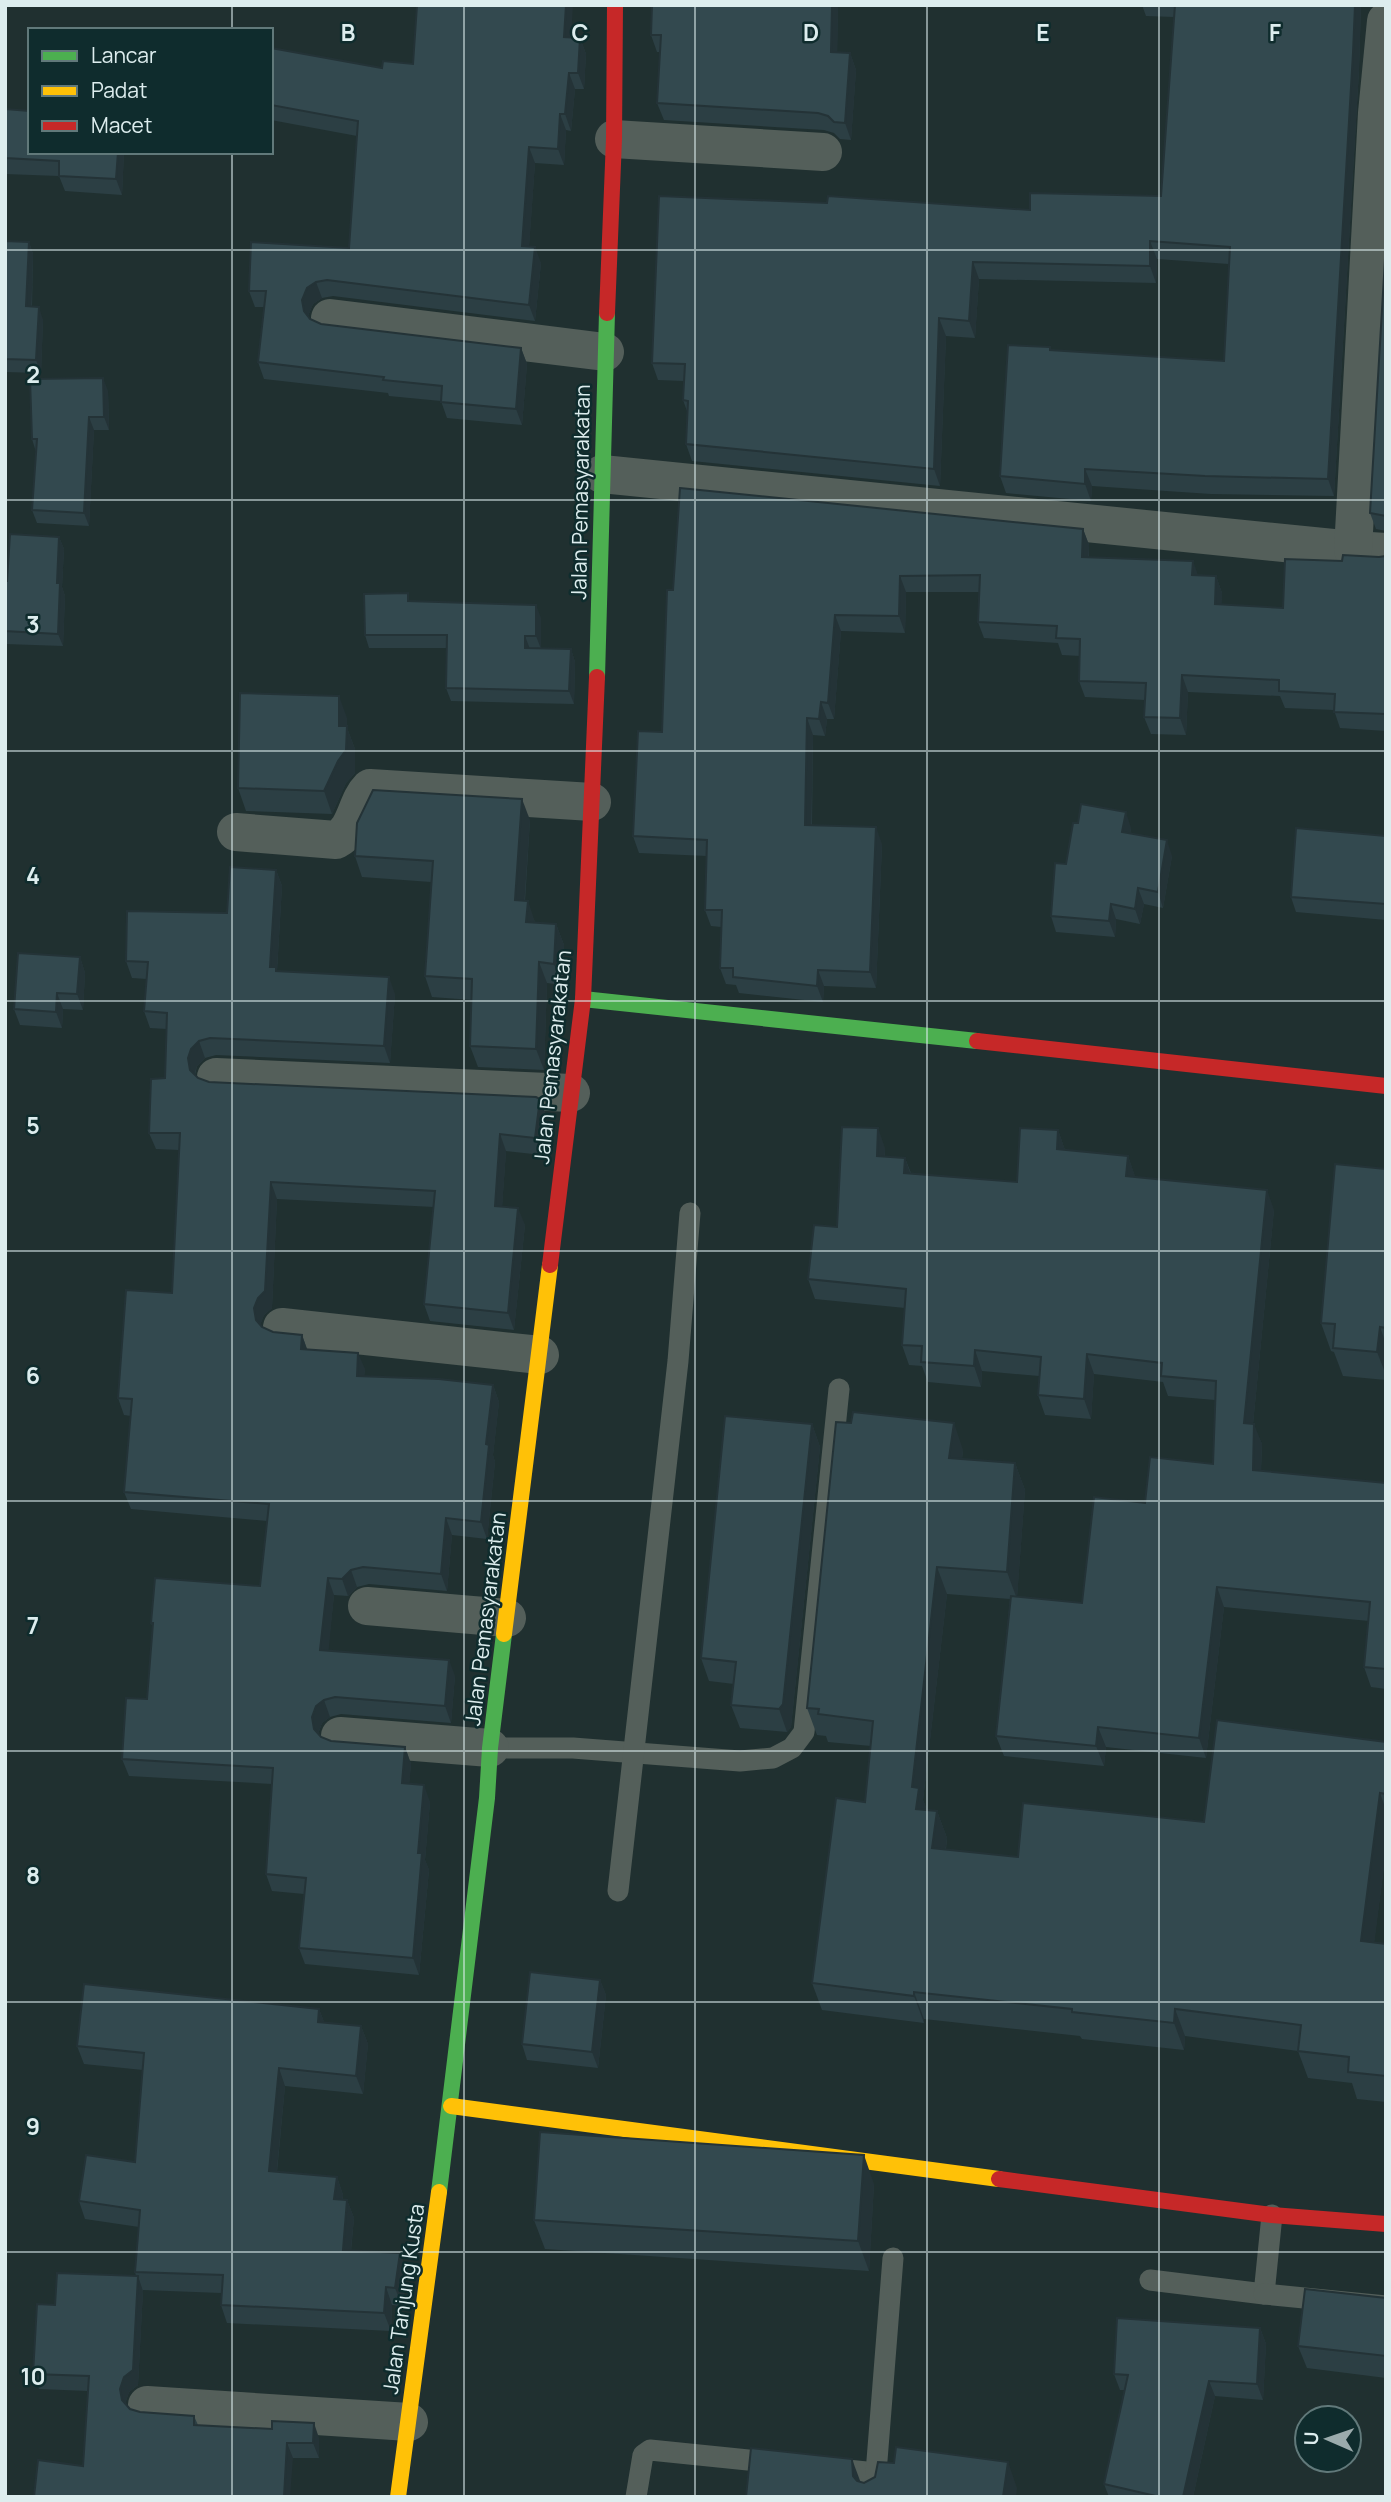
<svg xmlns="http://www.w3.org/2000/svg" width="1391" height="2502" viewBox="0 0 1391 2502" font-family="Manrope,sans-serif">
<style>
.lines{fill:none;stroke-linecap:round;stroke-linejoin:round}
.lane{stroke:#545f5a;stroke-width:21}
.street{stroke:#545f5a;stroke-width:38}
.fast{stroke:#4caf50;stroke-width:16}
.slow{stroke:#ffc107;stroke-width:16}
.jam{stroke:#c62828;stroke-width:16}
.wall{fill:#2c3f44}
.shaded-wall{fill:#243337}
.building{fill:#33494f;stroke:#243337;stroke-width:2}
.grid{fill:none;stroke:#ddedee;stroke-width:2;stroke-opacity:0.55}
.labels{text-anchor:middle;stroke-width:5;stroke-linejoin:round;paint-order:stroke}
.street-label{font-size:21px;fill:#ddedee;stroke:#0f2c2d}
.grid-label{font-size:23px;text-anchor:middle;font-weight:bold;fill:#ddedee;stroke:#0f2c2d;stroke-width:5;stroke-linejoin:round;paint-order:stroke}
</style>
<rect width="100%" height="100%" fill="#203030"/>
<g class="lines">
<g class="lane">
<polyline points="490,1748 573,1748 740,1761 773,1758 792,1748 804,1732 839,1389"/>
<polyline points="618,1891 678,1361 690,1213"/>
<polyline points="1150,2280 1264,2294 1272,2215"/>
<polyline points="1264,2294 1386,2306"/>
<polyline points="828,2468 876,2473 874,2497"/>
<polyline points="876,2473 893,2258"/>
<polyline points="636,2497 643,2455 650,2450 778,2463"/>
</g>
<g class="street">
<polyline points="614,139 823,152"/>
<polyline points="330,318 605,352"/>
<polyline points="602,474 1353,550 1386,552"/>
<polyline points="1353,550 1377,113 1386,21"/>
<path d="M236,832l100,8c21,-11 19,-37 34,-52l222,14"/>
<polyline points="216,1077 571,1093"/>
<polyline points="282,1327 540,1355"/>
<polyline points="367,1606 507,1618"/>
<polyline points="340,1736 490,1748"/>
<polyline points="147,2405 409,2422"/>
</g>
<g class="fast">
<polyline points="597,677 607,313"/>
<polyline points="583,999 977,1041"/>
<polyline points="439,2192 487,1798 490,1748 504,1634"/>
</g>
<g class="slow">
<polyline points="504,1634 550,1265"/>
<polyline points="451,2106 999,2179"/>
<polyline points="398,2497 439,2192"/>
</g>
<g class="jam">
<polyline points="607,313 614,139 615,5"/>
<polyline points="977,1041 1386,1086"/>
<polyline points="550,1265 583,999 597,677"/>
<polyline points="999,2179 1272,2215 1386,2224"/>
</g>
</g>
<g class="wall">
<polygon points="838,5 837,52 850,53 856,70 851,140 840,139 834,133 824,130 664,120 657,103 660,52 657,52 651,35"/>
<polygon points="1142,5 1361,5 1359,70 1334,496 1211,494 1092,486 1091,501 1006,493 1000,476 1050,347 1051,350 1224,361 1229,264 1157,259 1156,283 979,279 975,338 946,336 940,486 692,461 686,444 687,411 683,400 684,381 658,380 652,363 827,203 1030,210 1161,196 1174,17 1146,16"/>
<polygon points="571,37 580,38 586,54 584,89 575,89 571,131 566,130 564,165 535,163 529,246 541,263 535,321 333,296 322,298 313,304 308,316 310,319 321,324 521,348 527,364 522,425 447,418 441,401 389,396 388,393 264,379 258,362 264,307 255,307 249,291 349,248 357,136 271,120 271,48 382,68"/>
<polygon points="5,109 124,152 122,195 65,191 59,176 5,174"/>
<polygon points="5,241 29,242 33,254 32,307 43,320 41,373 5,372"/>
<polygon points="1386,242 1386,531 1376,529 1370,513"/>
<polygon points="108,391 109,430 94,430 89,526 37,523 32,510 36,452 32,439"/>
<polygon points="1083,529 1089,545 1089,558 1198,575 1216,576 1222,593 1221,605 1283,608 1342,561 1386,556 1386,731 1340,728 1334,710 1285,708 1280,696 1188,692 1186,735 1151,734 1144,717 1145,700 1085,697 1079,681 1080,656 1062,655 1058,643 984,638 978,622 979,592 906,592 905,633 841,631 834,719 827,719 825,736 813,735 812,825 882,844 876,988 824,986 823,1002 739,993 736,985 726,984 720,968 721,927 711,926 705,910 707,856 639,853 633,836 662,732 673,590"/>
<polygon points="59,537 64,549 62,587 65,596 63,646 5,644 5,581 7,581"/>
<polygon points="411,602 541,618 541,649 571,649 575,662 574,704 451,701 446,688 447,648 369,648 365,635"/>
<polygon points="347,718 347,728 355,749 355,773 346,783 332,814 246,811 238,788"/>
<polygon points="530,820 525,901 535,922 556,924 564,945 562,985 547,983 544,1070 478,1067 470,1046 472,1000 432,997 425,976 431,882 362,877 355,856"/>
<polygon points="1131,828 1130,834 1172,856 1163,908 1144,904 1140,924 1116,919 1115,937 1056,932 1051,916"/>
<polygon points="1386,836 1386,920 1296,912 1291,897"/>
<polygon points="276,870 282,886 277,971 395,994 390,1063 216,1055 205,1058 197,1066 195,1075 198,1078 209,1082 540,1099 546,1116 542,1155 506,1151 502,1207 525,1225 514,1330 430,1321 424,1304 434,1207 277,1199 272,1308 264,1315 260,1325 262,1327 273,1332 302,1335 307,1349 365,1369 364,1376 493,1385 499,1402 493,1455 495,1462 487,1539 452,1535 447,1591 369,1584 357,1587 348,1596 334,1595 328,1650 455,1676 451,1723 341,1714 330,1717 322,1723 318,1734 321,1737 331,1741 405,1747 411,1764 409,1784 430,1802 425,1860 429,1870 419,1975 305,1964 299,1948 304,1894 272,1891 266,1874 272,1784 129,1776 122,1759 147,1699 153,1628 151,1623 260,1586 267,1521 131,1509 124,1492 131,1416 124,1415 118,1398 172,1293 179,1150 156,1149 149,1133 165,1078 167,1029 150,1028 144,1011 147,979 132,978 126,961 227,913"/>
<polygon points="80,957 85,973 83,1010 63,1009 62,1028 20,1025 14,1009"/>
<polygon points="1058,1130 1065,1150 1128,1156 1135,1177 1274,1210 1253,1424 1262,1444 1261,1471 1386,1483 1386,1689 1371,1687 1364,1667 1369,1621 1224,1607 1206,1758 1106,1747 1104,1766 1004,1756 996,1736 1010,1599 947,1594 923,1800 927,1810 937,1811 947,1838 946,1849 1018,1857 1204,1822 1386,1742 1386,1851 1374,1942 1386,1944 1386,2102 1357,2099 1352,2083 1308,2078 1298,2051 1185,2036 1184,2050 1082,2039 1080,2036 924,2019 924,2023 822,2010 812,1983 865,1802 871,1746 828,1742 826,1736 817,1735 807,1708 963,1450 962,1459 1015,1463 1025,1490 1017,1597 1082,1603 1145,1503 1213,1464 1215,1400 1168,1396 1163,1382 1094,1374 1091,1419 1045,1415 1038,1395 1039,1376 982,1371 981,1387 928,1382 922,1366 909,1365 902,1345 905,1308 815,1299 808,1279 837,1227 885,1148 885,1157 905,1158 911,1173 1017,1182"/>
<polygon points="1386,1169 1386,1380 1343,1376 1334,1352 1331,1351 1321,1323"/>
<polygon points="812,1424 820,1447 791,1727 787,1732 740,1728 731,1705 734,1684 709,1681 701,1658"/>
<polygon points="600,1980 606,1995 598,2068 527,2060 522,2044"/>
<polygon points="319,2009 324,2022 361,2026 368,2044 363,2094 285,2086 277,2172 337,2177 343,2195 343,2200 347,2200 354,2218 351,2251 407,2271 402,2306 392,2305 391,2331 227,2323 221,2305 221,2293 143,2290 138,2385 129,2392 125,2404 130,2409 140,2412 194,2416 198,2425 319,2438 319,2458 293,2458 83,2466 88,2391 39,2389 33,2374 55,2305 136,2276 135,2272 139,2227 85,2219 79,2201 135,2162 143,2070 84,2064 77,2046"/>
<polygon points="874,2184 869,2271 545,2249 534,2220"/>
<polygon points="1386,2298 1386,2378 1307,2368 1298,2346"/>
<polygon points="1260,2328 1266,2344 1263,2400 1215,2396 1193,2497 1109,2497 1104,2484 1124,2390 1120,2390 1114,2374"/>
</g>
<g class="shaded-wall">
<polygon points="566,5 573,5 570,53 564,37"/>
<polygon points="832,5 838,5 837,69 831,52"/>
<polygon points="1355,5 1361,5 1359,70 1334,496 1328,479"/>
<polygon points="580,38 586,54 584,89 578,73"/>
<polygon points="850,53 856,70 851,140 845,123"/>
<polygon points="569,73 575,89 571,131 565,114"/>
<polygon points="560,114 566,130 564,165 558,149"/>
<polygon points="529,147 535,163 528,262 522,246"/>
<polygon points="118,152 124,152 122,195 116,179"/>
<polygon points="1150,241 1157,259 1156,283 1150,266"/>
<polygon points="29,242 33,254 31,319 26,306"/>
<polygon points="535,247 541,263 535,321 529,305"/>
<polygon points="973,262 979,279 975,338 969,321"/>
<polygon points="316,282 322,298 313,304 308,316 304,311 302,300 307,288"/>
<polygon points="39,307 43,320 41,373 36,360"/>
<polygon points="939,318 946,336 940,486 934,469"/>
<polygon points="521,348 527,364 522,425 516,409"/>
<polygon points="103,378 108,391 109,430 104,417"/>
<polygon points="89,417 94,430 89,526 84,513"/>
<polygon points="1085,469 1092,486 1091,501 1085,484"/>
<polygon points="1083,529 1089,545 1088,574 1082,557"/>
<polygon points="59,537 64,549 62,587 65,596 63,646 58,634 57,583"/>
<polygon points="1193,561 1199,578 1192,575"/>
<polygon points="900,576 906,592 905,633 899,616"/>
<polygon points="1216,576 1222,593 1221,621 1215,604"/>
<polygon points="536,605 541,618 541,649 536,636"/>
<polygon points="835,615 841,631 834,719 828,703"/>
<polygon points="525,636 530,649 525,648"/>
<polygon points="571,649 575,662 574,704 569,691"/>
<polygon points="1182,675 1188,692 1186,735 1180,718"/>
<polygon points="339,696 347,718 347,728 355,749 355,773 346,783 332,814 324,791 339,726"/>
<polygon points="821,702 827,719 825,736 819,719"/>
<polygon points="807,718 813,735 811,842 805,825"/>
<polygon points="522,799 530,820 523,921 515,900"/>
<polygon points="1126,812 1131,828 1128,848 1122,832"/>
<polygon points="876,827 882,844 876,988 870,972"/>
<polygon points="1167,840 1172,856 1163,908 1158,892"/>
<polygon points="276,870 282,886 277,969 282,984 270,967"/>
<polygon points="1138,888 1144,904 1140,924 1135,909"/>
<polygon points="528,901 535,922 526,922"/>
<polygon points="1111,904 1116,919 1115,937 1109,921"/>
<polygon points="556,924 564,945 562,985 554,964"/>
<polygon points="80,957 85,973 83,1010 77,994"/>
<polygon points="539,962 547,983 544,1070 536,1049"/>
<polygon points="818,970 824,986 823,1002 817,986"/>
<polygon points="389,977 395,994 390,1063 384,1046"/>
<polygon points="57,993 63,1009 62,1028 56,1012"/>
<polygon points="199,1041 205,1058 197,1066 194,1075 190,1070 188,1058 191,1049"/>
<polygon points="540,1099 546,1116 542,1155 535,1138"/>
<polygon points="878,1128 885,1148 884,1176 877,1156"/>
<polygon points="1058,1130 1065,1150 1057,1149"/>
<polygon points="500,1134 506,1151 501,1223 495,1206"/>
<polygon points="1128,1156 1135,1176 1133,1196 1126,1176"/>
<polygon points="905,1158 912,1178 904,1173"/>
<polygon points="271,1182 277,1199 272,1308 264,1315 260,1325 256,1320 254,1308"/>
<polygon points="1267,1190 1274,1210 1251,1444 1244,1423"/>
<polygon points="518,1208 525,1225 514,1330 508,1313"/>
<polygon points="1380,1327 1386,1344 1386,1375 1377,1352"/>
<polygon points="302,1335 308,1352 301,1349"/>
<polygon points="975,1350 982,1371 981,1387 974,1366"/>
<polygon points="358,1353 365,1369 363,1393 357,1376"/>
<polygon points="1087,1354 1094,1374 1091,1419 1084,1399"/>
<polygon points="493,1385 499,1402 493,1455 495,1462 487,1539 481,1522 486,1444"/>
<polygon points="954,1423 963,1450 959,1485 949,1458"/>
<polygon points="812,1424 820,1447 791,1727 787,1732 779,1709"/>
<polygon points="1254,1424 1262,1444 1260,1490 1253,1470"/>
<polygon points="1015,1463 1025,1490 1017,1599 1007,1572"/>
<polygon points="446,1518 452,1535 447,1591 441,1574"/>
<polygon points="937,1567 947,1594 923,1800 929,1815 916,1809 912,1787"/>
<polygon points="351,1570 357,1587 348,1596 342,1579"/>
<polygon points="328,1578 334,1595 327,1667 320,1650"/>
<polygon points="1217,1587 1224,1607 1206,1758 1199,1738"/>
<polygon points="449,1660 455,1676 451,1723 445,1706"/>
<polygon points="324,1700 330,1717 322,1723 318,1734 314,1729 312,1717 316,1706"/>
<polygon points="1098,1727 1106,1747 1104,1766 1096,1746"/>
<polygon points="405,1747 411,1764 408,1800 402,1783"/>
<polygon points="424,1785 430,1802 425,1860 429,1870 419,1975 413,1958 418,1853"/>
<polygon points="1380,1793 1386,1810 1386,1851 1371,1968 1361,1941"/>
<polygon points="937,1811 947,1838 942,1875 932,1848"/>
<polygon points="600,1980 606,1995 598,2068 592,2052"/>
<polygon points="914,1992 924,2019 924,2023 914,1996"/>
<polygon points="319,2009 326,2027 318,2022"/>
<polygon points="1175,2009 1185,2036 1184,2050 1174,2023"/>
<polygon points="361,2026 368,2044 363,2094 356,2076"/>
<polygon points="279,2068 285,2086 275,2189 269,2171"/>
<polygon points="864,2155 874,2184 869,2271 858,2241"/>
<polygon points="337,2177 343,2195 341,2217 334,2199"/>
<polygon points="347,2200 354,2218 349,2268 343,2250"/>
<polygon points="400,2253 407,2271 402,2306 395,2288"/>
<polygon points="138,2276 143,2291 138,2385 129,2392 125,2404 122,2400 120,2389"/>
<polygon points="386,2287 392,2305 391,2331 384,2313"/>
<polygon points="1260,2328 1266,2344 1263,2400 1257,2384"/>
<polygon points="1209,2381 1215,2396 1193,2497 1183,2497"/>
<polygon points="314,2423 319,2438 319,2458 313,2443"/>
<polygon points="287,2443 293,2458 290,2497 284,2497"/>
<polygon points="852,2459 862,2486 853,2476"/>
<polygon points="1008,2462 1017,2488 1016,2497 1003,2497"/>
</g>
<g class="building">
<polygon points="417,5 566,5 564,37 580,38 578,73 569,73 565,114 560,114 558,149 529,147 522,246 535,247 529,305 327,280 316,282 307,288 302,300 304,311 310,319 321,324 521,348 516,409 441,402 442,386 383,380 384,377 258,362 266,291 249,291 251,242 349,248 358,121 271,105 271,48 382,68 383,61 413,64"/>
<polygon points="652,5 832,5 831,52 850,53 845,123 834,122 828,116 818,113 657,103 661,35 651,35"/>
<polygon points="1175,5 1355,5 1353,53 1328,479 1205,476 1085,469 1085,484 1000,476 1008,345 1050,347 1050,350 1224,361 1230,247 1150,241 1150,266 973,262 969,321 939,318 934,469 686,444 688,401 683,400 685,364 652,363 659,196 827,203 828,196 1030,210 1030,193 1161,196"/>
<polygon points="5,109 30,111 30,152 118,152 116,179 59,176 59,161 5,158"/>
<polygon points="5,241 29,242 26,306 39,307 36,360 5,359"/>
<polygon points="1386,242 1386,516 1370,513"/>
<polygon points="103,378 104,417 89,417 84,513 32,510 37,439 32,439 30,379"/>
<polygon points="680,488 1083,529 1082,557 1193,561 1192,575 1216,576 1215,604 1283,608 1285,559 1342,561 1343,555 1379,557 1386,556 1386,714 1334,712 1335,694 1279,691 1279,680 1182,675 1180,718 1144,717 1146,683 1079,681 1080,639 1056,638 1057,626 978,622 980,575 900,576 899,616 835,615 828,703 821,702 819,719 807,718 805,825 876,827 870,972 818,970 817,986 733,977 733,968 720,968 722,910 705,910 707,840 633,836 638,731 662,732 667,590 673,590"/>
<polygon points="10,534 59,537 57,583 60,583 58,634 5,631 5,581 7,581"/>
<polygon points="408,593 408,601 536,605 536,636 525,636 525,648 571,649 569,691 446,688 447,635 365,635 364,594"/>
<polygon points="240,693 339,696 339,726 347,726 346,750 338,761 324,791 238,788"/>
<polygon points="373,790 522,799 515,900 528,901 526,922 556,924 554,964 539,962 536,1049 470,1046 472,979 425,976 433,861 355,856 357,823"/>
<polygon points="1081,804 1126,812 1122,832 1167,840 1158,892 1138,888 1135,909 1111,904 1109,921 1051,916 1055,863 1066,864 1073,823 1078,823"/>
<polygon points="1296,828 1386,836 1386,904 1291,897"/>
<polygon points="230,867 276,870 270,967 276,967 276,971 389,977 384,1046 210,1038 199,1041 191,1049 188,1058 190,1070 198,1078 209,1082 536,1097 540,1099 535,1138 500,1134 495,1206 518,1208 508,1313 424,1304 435,1191 271,1182 265,1291 258,1298 254,1308 256,1320 262,1327 273,1332 302,1335 301,1349 358,1353 357,1376 439,1379 493,1385 486,1444 489,1445 481,1522 446,1518 441,1574 363,1567 351,1570 342,1579 328,1578 320,1650 449,1660 445,1706 335,1697 324,1700 316,1706 312,1717 314,1729 321,1737 331,1741 405,1747 402,1783 424,1785 418,1853 422,1853 413,1958 299,1948 306,1878 266,1874 273,1768 122,1759 126,1698 147,1699 153,1623 151,1623 155,1578 260,1586 269,1504 124,1492 132,1399 118,1398 126,1290 172,1293 180,1133 149,1133 151,1079 165,1078 167,1013 144,1011 148,962 126,961 127,911 227,913"/>
<polygon points="18,953 80,957 77,994 57,993 56,1012 14,1009"/>
<polygon points="842,1127 878,1128 877,1156 905,1158 904,1173 1017,1182 1020,1128 1058,1130 1057,1149 1128,1156 1126,1176 1267,1190 1244,1423 1254,1424 1253,1470 1386,1483 1386,1669 1364,1667 1370,1602 1217,1587 1199,1738 1098,1727 1096,1746 996,1736 1011,1596 1082,1603 1094,1497 1145,1503 1150,1457 1213,1464 1216,1381 1161,1376 1162,1363 1087,1354 1084,1399 1038,1395 1041,1357 975,1350 974,1366 921,1362 922,1346 902,1345 906,1289 808,1279 814,1225 837,1227"/>
<polygon points="1335,1164 1386,1169 1386,1328 1380,1327 1377,1352 1333,1348 1335,1324 1321,1323"/>
<polygon points="853,1412 954,1423 949,1458 1015,1463 1007,1572 937,1567 912,1787 919,1788 916,1809 937,1811 932,1848 1018,1857 1023,1803 1204,1822 1217,1720 1386,1742 1386,1794 1380,1793 1361,1941 1386,1944 1386,2076 1348,2072 1349,2057 1298,2051 1301,2025 1175,2009 1174,2023 1072,2012 1072,2009 914,1992 914,1996 812,1983 836,1798 865,1802 873,1721 818,1714 819,1709 807,1708 836,1422 851,1423"/>
<polygon points="725,1416 812,1424 783,1704 779,1709 731,1705 736,1662 701,1658"/>
<polygon points="530,1972 600,1980 592,2052 522,2044"/>
<polygon points="84,1984 319,2009 318,2022 361,2026 356,2076 279,2068 269,2171 337,2177 334,2199 347,2200 343,2250 400,2253 395,2288 386,2287 384,2313 221,2305 223,2275 135,2272 140,2210 79,2201 86,2155 135,2162 144,2053 77,2046"/>
<polygon points="540,2132 864,2155 858,2241 534,2220"/>
<polygon points="57,2273 138,2276 133,2370 124,2377 120,2389 122,2400 130,2409 140,2412 194,2416 194,2425 272,2429 272,2421 314,2423 313,2443 287,2443 284,2497 34,2497 38,2460 83,2466 89,2376 33,2374 37,2304 55,2305"/>
<polygon points="1305,2289 1386,2298 1386,2356 1298,2346"/>
<polygon points="1117,2318 1260,2328 1257,2384 1209,2381 1183,2497 1160,2497 1104,2484 1128,2375 1114,2374"/>
<polygon points="896,2447 1008,2462 1003,2497 746,2497 751,2448 852,2459 853,2476 857,2481 864,2483 875,2477 878,2462 894,2463"/>
</g>
<path class="grid" d="M232,5v25M464,5v2492M695,5v2492M927,5v2492M1159,5v2492M232,152v2345M5,250h1381M5,500h1381M5,751h1381M5,1001h1381M5,1251h1381M5,1501h1381M5,1751h1381M5,2002h1381M5,2252h1381"/>
<g class="labels">
<g class="street-label">
<text transform="translate(581 492) rotate(-89)" y="7">Jalan Pemasyarakatan</text>
<text transform="translate(553 1057) rotate(-84)" y="7">Jalan Pemasyarakatan</text>
<text transform="translate(486 1619) rotate(-83)" y="7">Jalan Pemasyarakatan</text>
<text transform="translate(404 2299) rotate(-82)" y="7">Jalan Tanjung Kusta</text>
</g>
</g>
<g class="grid-label">
<text x="348" y="41">B</text>
<text x="580" y="41">C</text>
<text x="811" y="41">D</text>
<text x="1043" y="41">E</text>
<text x="1275" y="41">F</text>
<text x="33" y="383">2</text>
<text x="33" y="633">3</text>
<text x="33" y="884">4</text>
<text x="33" y="1134">5</text>
<text x="33" y="1384">6</text>
<text x="33" y="1634">7</text>
<text x="33" y="1884">8</text>
<text x="33" y="2135">9</text>
<text x="33" y="2385">10</text>
</g>
<rect width="1391" height="2502" fill="none" stroke="#ddedee" stroke-width="14"/>
<rect x="28" y="28" width="245" height="126" fill="#0f2c2d" stroke="#61797a" stroke-width="2"/>
<rect x="42" y="51" width="35" height="10" fill="#4caf50" stroke="#61797a" stroke-width="2"/>
<text x="91" y="63" font-size="21" fill="#ddedee">Lancar</text>
<rect x="42" y="86" width="35" height="10" fill="#ffc107" stroke="#61797a" stroke-width="2"/>
<text x="91" y="98" font-size="21" fill="#ddedee">Padat</text>
<rect x="42" y="121" width="35" height="10" fill="#c62828" stroke="#61797a" stroke-width="2"/>
<text x="91" y="133" font-size="21" fill="#ddedee">Macet</text>
<g transform="translate(1328 2439) rotate(272)"><circle r="33" fill="#0f2c2d" stroke="#61797a" stroke-width="2"/>
<path d="M0-5L12 26L0 18L-12 26Z" fill="#9babac"/>
<text y="-10" font-size="19" font-weight="bold" text-anchor="middle" fill="#ddedee">U</text>
</g>
</svg>
